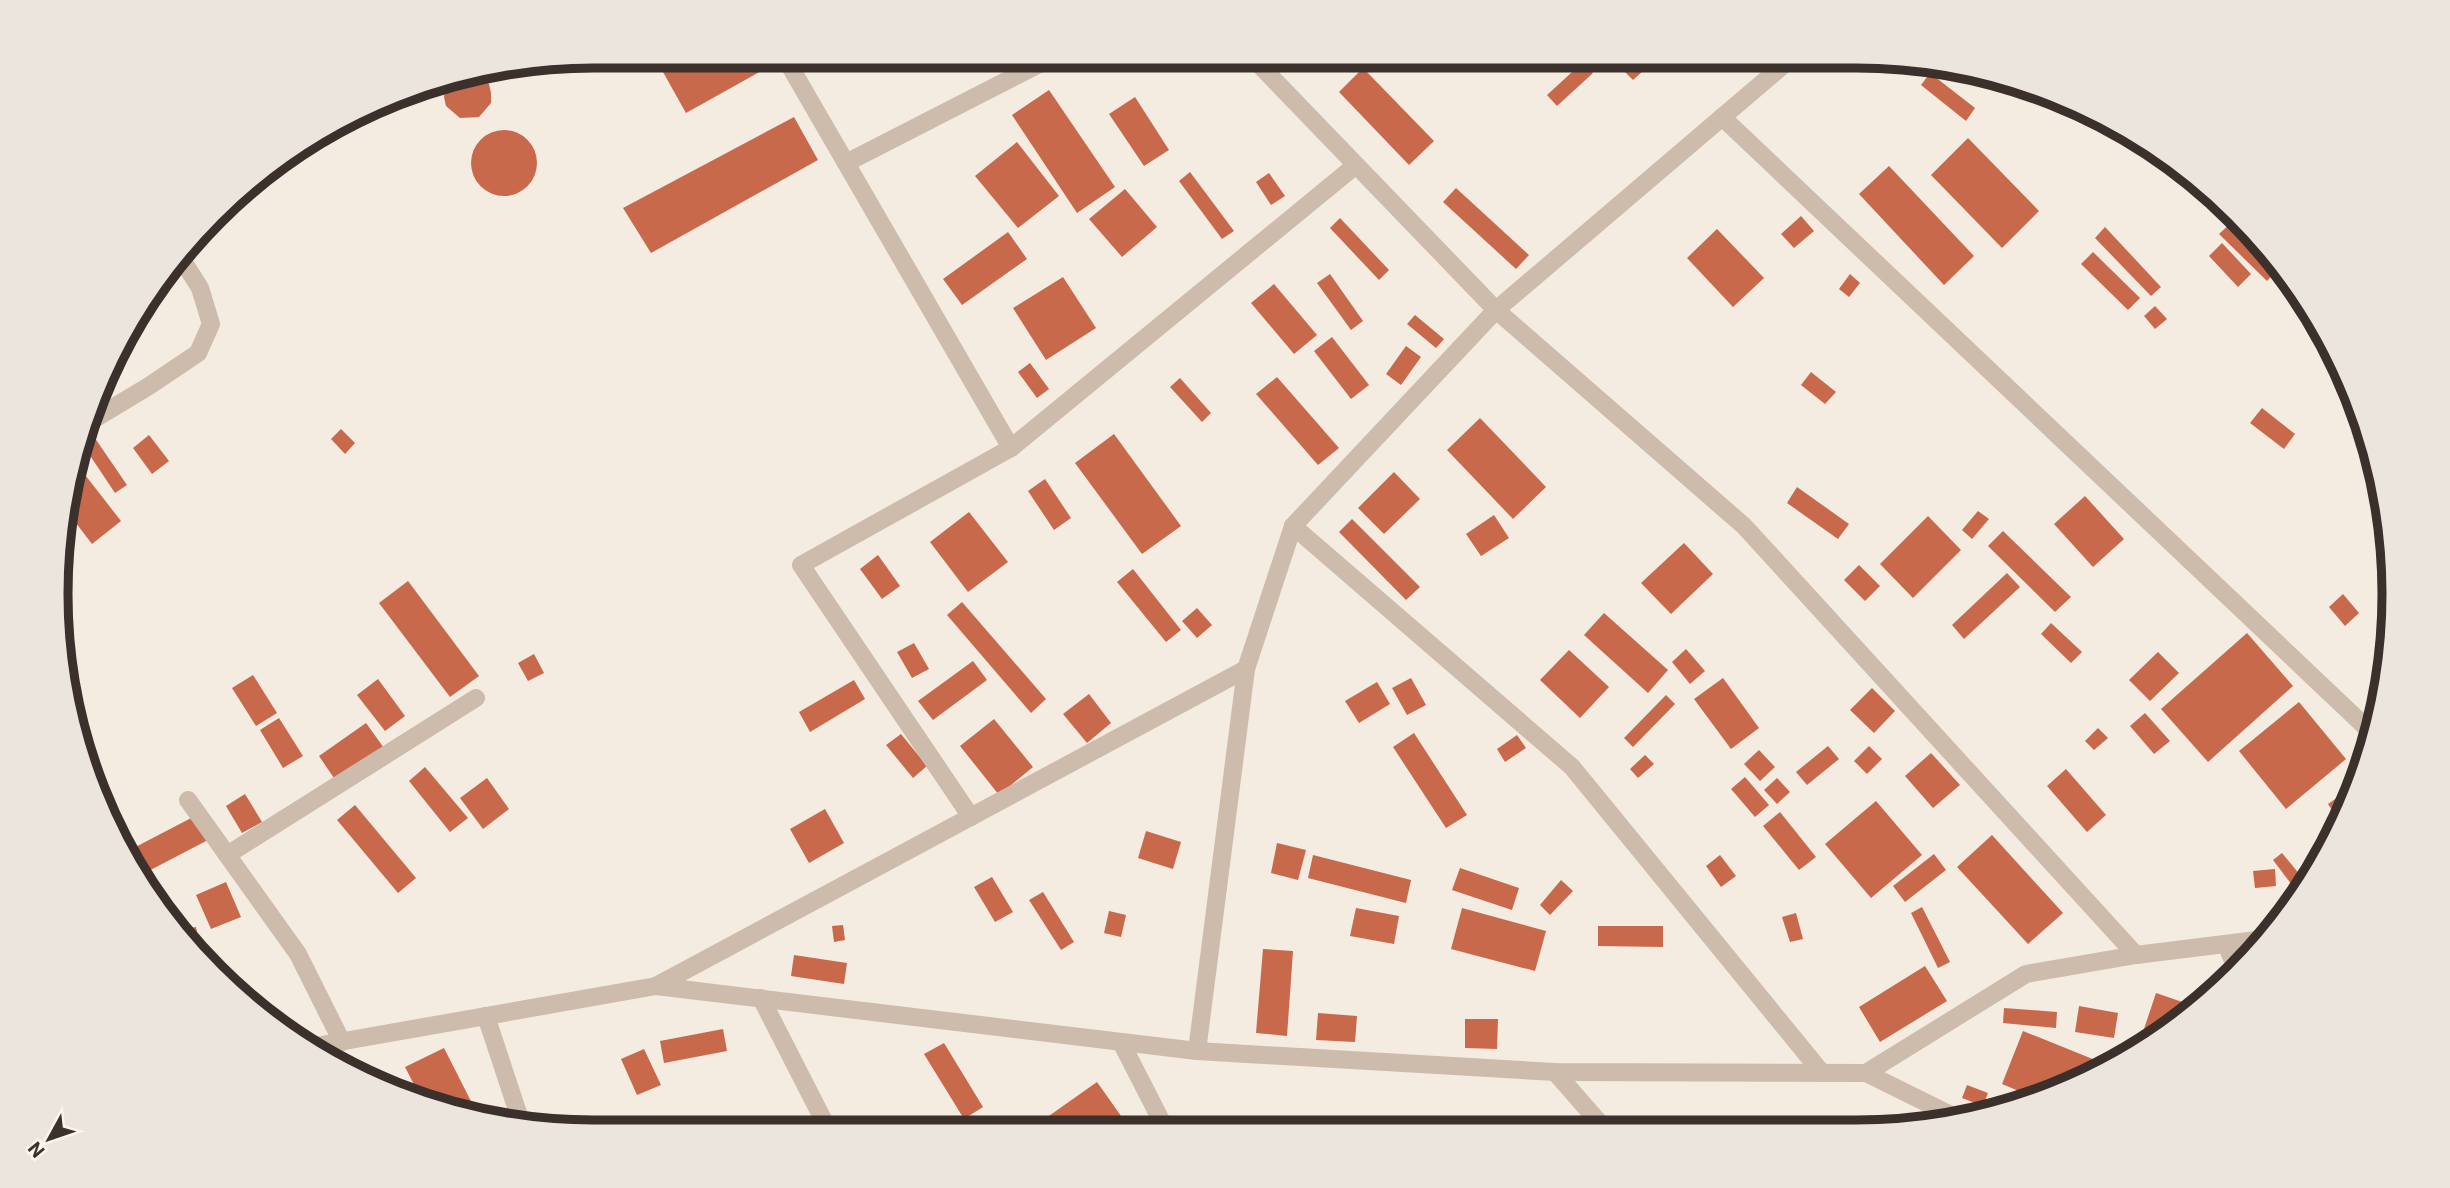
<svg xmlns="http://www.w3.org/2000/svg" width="2450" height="1188" viewBox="0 0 2450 1188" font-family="Roboto,sans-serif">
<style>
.building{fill:#c8694b}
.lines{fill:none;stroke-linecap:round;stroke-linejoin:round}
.street{stroke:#cdbbac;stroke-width:18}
.rim{fill:none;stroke:#3b302b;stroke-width:9}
</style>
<rect width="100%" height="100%" fill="#f4ebe1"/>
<g class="building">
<polygon points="654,56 755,56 763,70 686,113"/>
<polygon points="1624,56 1648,56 1653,62 1633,80 1616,63"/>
<polygon points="1689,56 1708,56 1699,66"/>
<polygon points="1583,62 1593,73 1557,106 1547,95"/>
<polygon points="1363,68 1434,141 1409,165 1339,92"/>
<polygon points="1930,73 1975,108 1966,121 1921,85"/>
<polygon points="479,75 489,84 491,93 491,103 479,117 460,118 446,106 444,97 445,88 449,80"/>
<polygon points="1049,90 1115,187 1077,213 1012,115"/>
<polygon points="1135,97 1169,150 1144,166 1109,114"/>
<polygon points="794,117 818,160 651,253 623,208"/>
<circle cx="504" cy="163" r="33"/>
<polygon points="1968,138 2039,211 2002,248 1931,175"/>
<polygon points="1017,142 1059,196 1018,228 975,176"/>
<polygon points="1889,166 1974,256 1944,285 1859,194"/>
<polygon points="1190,172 1234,231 1222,239 1179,181"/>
<polygon points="1269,173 1285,196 1271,205 1256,182"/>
<polygon points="1456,188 1529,255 1516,269 1443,202"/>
<polygon points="1125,189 1157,227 1122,257 1089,219"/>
<polygon points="1801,216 1814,231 1794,248 1781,234"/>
<polygon points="1340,218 1389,270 1379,280 1330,228"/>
<polygon points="2232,222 2279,268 2267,281 2219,234"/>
<polygon points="2105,227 2161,287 2151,296 2095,238"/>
<polygon points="1717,229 1764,278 1733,307 1687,258"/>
<polygon points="1008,232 1027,259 962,305 943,279"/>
<polygon points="2222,243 2251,274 2238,287 2209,256"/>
<polygon points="2093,252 2140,298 2128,310 2081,264"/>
<polygon points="1330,274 1363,321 1351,330 1317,283"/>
<polygon points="1850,274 1860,283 1849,297 1839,289"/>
<polygon points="1063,277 1096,328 1046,360 1013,308"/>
<polygon points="1274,284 1317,335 1294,354 1251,303"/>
<polygon points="2155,306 2167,319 2155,329 2144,316"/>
<polygon points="1415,315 1444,339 1436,348 1407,324"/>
<polygon points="1332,337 1369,385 1351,399 1314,351"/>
<polygon points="1406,346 1421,357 1401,385 1386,374"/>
<polygon points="1030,363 1049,389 1037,398 1018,372"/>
<polygon points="1811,372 1836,392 1825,404 1801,385"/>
<polygon points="1277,377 1339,448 1318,465 1256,394"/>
<polygon points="1180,378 1211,413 1202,422 1170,387"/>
<polygon points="2262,408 2295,434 2284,449 2250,423"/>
<polygon points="1480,418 1546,487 1513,519 1447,450"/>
<polygon points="341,429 355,443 345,454 331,439"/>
<polygon points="90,431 127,485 115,493 81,442 82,436"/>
<polygon points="1114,434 1181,526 1142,554 1075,463"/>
<polygon points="149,435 169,461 152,474 133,448"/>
<polygon points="75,462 121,521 92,544 66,510 66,489"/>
<polygon points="1394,472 1420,499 1384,534 1358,508"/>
<polygon points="1045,479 1071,518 1054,530 1028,491"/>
<polygon points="1797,487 1849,524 1838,539 1787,503"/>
<polygon points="2085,496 2124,539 2093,567 2054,524"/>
<polygon points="1978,511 1989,519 1972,539 1962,530"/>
<polygon points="969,512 1008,562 968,592 930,542"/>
<polygon points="1494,515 1509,538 1481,556 1466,534"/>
<polygon points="1928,516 1961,550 1913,598 1880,564"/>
<polygon points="1352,519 1420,587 1406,600 1339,532"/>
<polygon points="2003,531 2071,597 2055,612 1988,546"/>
<polygon points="1684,543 1713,574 1671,614 1641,583"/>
<polygon points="878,555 900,586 882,599 860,569"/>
<polygon points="1859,565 1880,586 1865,601 1844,580"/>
<polygon points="1133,569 1181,630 1166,642 1117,582"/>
<polygon points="2007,573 2020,587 1964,639 1952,625"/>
<polygon points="408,581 479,676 450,697 379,603"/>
<polygon points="2343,594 2359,613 2345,626 2329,607"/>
<polygon points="962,602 1046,699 1031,713 947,615"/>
<polygon points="1197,608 1212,625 1197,638 1182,621"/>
<polygon points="1604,613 1668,670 1648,693 1584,635"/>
<polygon points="2051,623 2082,652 2071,663 2041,634"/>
<polygon points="2247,633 2293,686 2208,762 2161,709"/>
<polygon points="914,643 929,669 912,678 897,652"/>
<polygon points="1686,649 1705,671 1690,684 1672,662"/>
<polygon points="1569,650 1609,687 1580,718 1540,680"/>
<polygon points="2158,652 2179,673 2150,701 2129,680"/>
<polygon points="534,654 544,673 528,681 518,663"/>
<polygon points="973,661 987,680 933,720 918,701"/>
<polygon points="253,675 277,713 256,726 232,688"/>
<polygon points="1411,678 1426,705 1407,715 1392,688"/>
<polygon points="1723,678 1759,728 1731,749 1694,699"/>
<polygon points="378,679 405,716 385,731 357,695"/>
<polygon points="854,680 865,699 810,732 799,712"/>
<polygon points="1377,682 1390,704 1359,723 1345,701"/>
<polygon points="1872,688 1895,711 1874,733 1850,710"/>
<polygon points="1089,694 1111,723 1087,743 1063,714"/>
<polygon points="1666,695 1675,704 1633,747 1624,738"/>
<polygon points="2299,702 2346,759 2286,809 2239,751"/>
<polygon points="2145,713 2170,741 2154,754 2130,726"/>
<polygon points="279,718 303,756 283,768 260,730"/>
<polygon points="994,719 1033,767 999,795 960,746"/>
<polygon points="366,723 384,748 336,781 319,756"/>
<polygon points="2098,728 2108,738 2094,750 2085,741"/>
<polygon points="1414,733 1467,815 1446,828 1393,747"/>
<polygon points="901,734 927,766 913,778 886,745"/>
<polygon points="1517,735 1526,748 1505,762 1497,749"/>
<polygon points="1828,746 1839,759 1807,785 1796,772"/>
<polygon points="1869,746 1882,759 1867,774 1854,761"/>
<polygon points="1759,750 1775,767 1760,781 1744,764"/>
<polygon points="1931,753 1960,785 1933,808 1905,776"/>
<polygon points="1645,755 1654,764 1638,778 1630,769"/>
<polygon points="425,767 468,818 450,832 409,781"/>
<polygon points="2066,769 2106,815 2087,832 2047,786"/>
<polygon points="1745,777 1769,805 1755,817 1731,789"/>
<polygon points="2358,777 2359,779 2351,804 2341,787"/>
<polygon points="487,778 509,809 483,829 460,798"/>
<polygon points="1777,778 1790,792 1777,804 1764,790"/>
<polygon points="245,794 262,822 242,833 226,806"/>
<polygon points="2338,797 2347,810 2340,822 2328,804"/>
<polygon points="1876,801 1922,855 1871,898 1825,844"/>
<polygon points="355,805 416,878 398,893 337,820"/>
<polygon points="825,809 844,843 809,863 790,829"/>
<polygon points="1780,812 1816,857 1799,870 1763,826"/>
<polygon points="195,816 208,840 139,876 124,853"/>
<polygon points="1146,831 1181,842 1173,869 1138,858"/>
<polygon points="1992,835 2063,913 2028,944 1957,867"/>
<polygon points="1277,843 1306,850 1298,880 1271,873"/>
<polygon points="2282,853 2305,881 2295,889 2273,860"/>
<polygon points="1934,854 1946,870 1905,902 1893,886"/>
<polygon points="1313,855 1411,880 1406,903 1308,878"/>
<polygon points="1720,855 1736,876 1721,887 1706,866"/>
<polygon points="1460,868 1519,888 1512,910 1452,890"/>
<polygon points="2275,869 2276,886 2255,888 2253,871"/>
<polygon points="992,877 1013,912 995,922 974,887"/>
<polygon points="1561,880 1573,891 1550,915 1540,905"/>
<polygon points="226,882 241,917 211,929 196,895"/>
<polygon points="1043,892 1074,942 1061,950 1029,900"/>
<polygon points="1922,907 1950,962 1938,968 1911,913"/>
<polygon points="1356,908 1399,916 1394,944 1350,936"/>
<polygon points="1462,908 1546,931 1535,971 1451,949"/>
<polygon points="1109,911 1126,915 1121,937 1104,933"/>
<polygon points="1796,913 1803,939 1790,942 1782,917"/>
<polygon points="843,925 845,940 834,942 832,926"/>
<polygon points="1598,926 1663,926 1663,947 1598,946"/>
<polygon points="196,927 199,942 189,945 183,929"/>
<polygon points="1263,949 1293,951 1287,1036 1256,1033"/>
<polygon points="794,955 847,963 844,984 791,976"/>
<polygon points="1925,966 1947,1001 1880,1042 1859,1007"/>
<polygon points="2156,993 2197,1007 2184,1021 2149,1041 2141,1038"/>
<polygon points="2079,1006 2118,1013 2114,1038 2075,1032"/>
<polygon points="2004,1008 2057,1012 2056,1028 2003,1023"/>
<polygon points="1318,1013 1357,1016 1355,1042 1316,1040"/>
<polygon points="1465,1019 1498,1019 1497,1049 1465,1048"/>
<polygon points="723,1029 727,1051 664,1063 660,1041"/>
<polygon points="2023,1031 2105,1064 2104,1067 2062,1091 2036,1098 2002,1084"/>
<polygon points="944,1043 983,1107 964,1119 924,1054"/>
<polygon points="444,1048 480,1119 423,1102 405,1067"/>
<polygon points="644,1049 661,1085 637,1095 621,1059"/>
<polygon points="1097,1082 1131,1130 1029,1130"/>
<polygon points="1967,1085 1988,1093 1983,1106 1962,1098"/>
<polygon points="956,1118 962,1131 930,1131"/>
<polygon points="987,1122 992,1131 970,1131"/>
</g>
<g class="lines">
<g class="street">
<polyline points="784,56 1011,448"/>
<polyline points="1251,56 1496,310 1744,526 2136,955"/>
<polyline points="1722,117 2373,734"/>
<polyline points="846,163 1055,56"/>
<polyline points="86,424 149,386 198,353 211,324 200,288 181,258"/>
<polyline points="1293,526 1572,767 1822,1073"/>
<polyline points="188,800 298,954 342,1042"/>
<polyline points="971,817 801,565 1011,448 1356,165"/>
<polyline points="227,855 476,698"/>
<polyline points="2226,944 2236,968"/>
<polyline points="656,986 1246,669"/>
<polyline points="761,998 829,1131"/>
<polyline points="486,1016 522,1125"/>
<polyline points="1121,1042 1166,1130"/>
<polyline points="316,1046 656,986 1197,1051 1555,1072 1866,1073 1959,1119"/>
<polyline points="1197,1051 1246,669 1293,526 1496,310 1794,56"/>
<polyline points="1555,1072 1604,1128"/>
<polyline points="1866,1073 2026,974 2136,955 2265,939"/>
</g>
</g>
<path d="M0 0H2450V1188H0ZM594 68H1856A526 526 0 0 1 2382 594V594A526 526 0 0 1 1856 1120H594A526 526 0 0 1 68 594V594A526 526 0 0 1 594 68Z" fill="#ece5de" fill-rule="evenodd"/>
<path class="rim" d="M594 68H1856A526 526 0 0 1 2382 594V594A526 526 0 0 1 1856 1120H594A526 526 0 0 1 68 594V594A526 526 0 0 1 594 68Z"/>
<g transform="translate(49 1139) rotate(230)" stroke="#fbf5ee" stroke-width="5" paint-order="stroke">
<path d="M0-5L12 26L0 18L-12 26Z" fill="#3b302b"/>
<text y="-10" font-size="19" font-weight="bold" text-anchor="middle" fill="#3b302b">N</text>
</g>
</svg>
